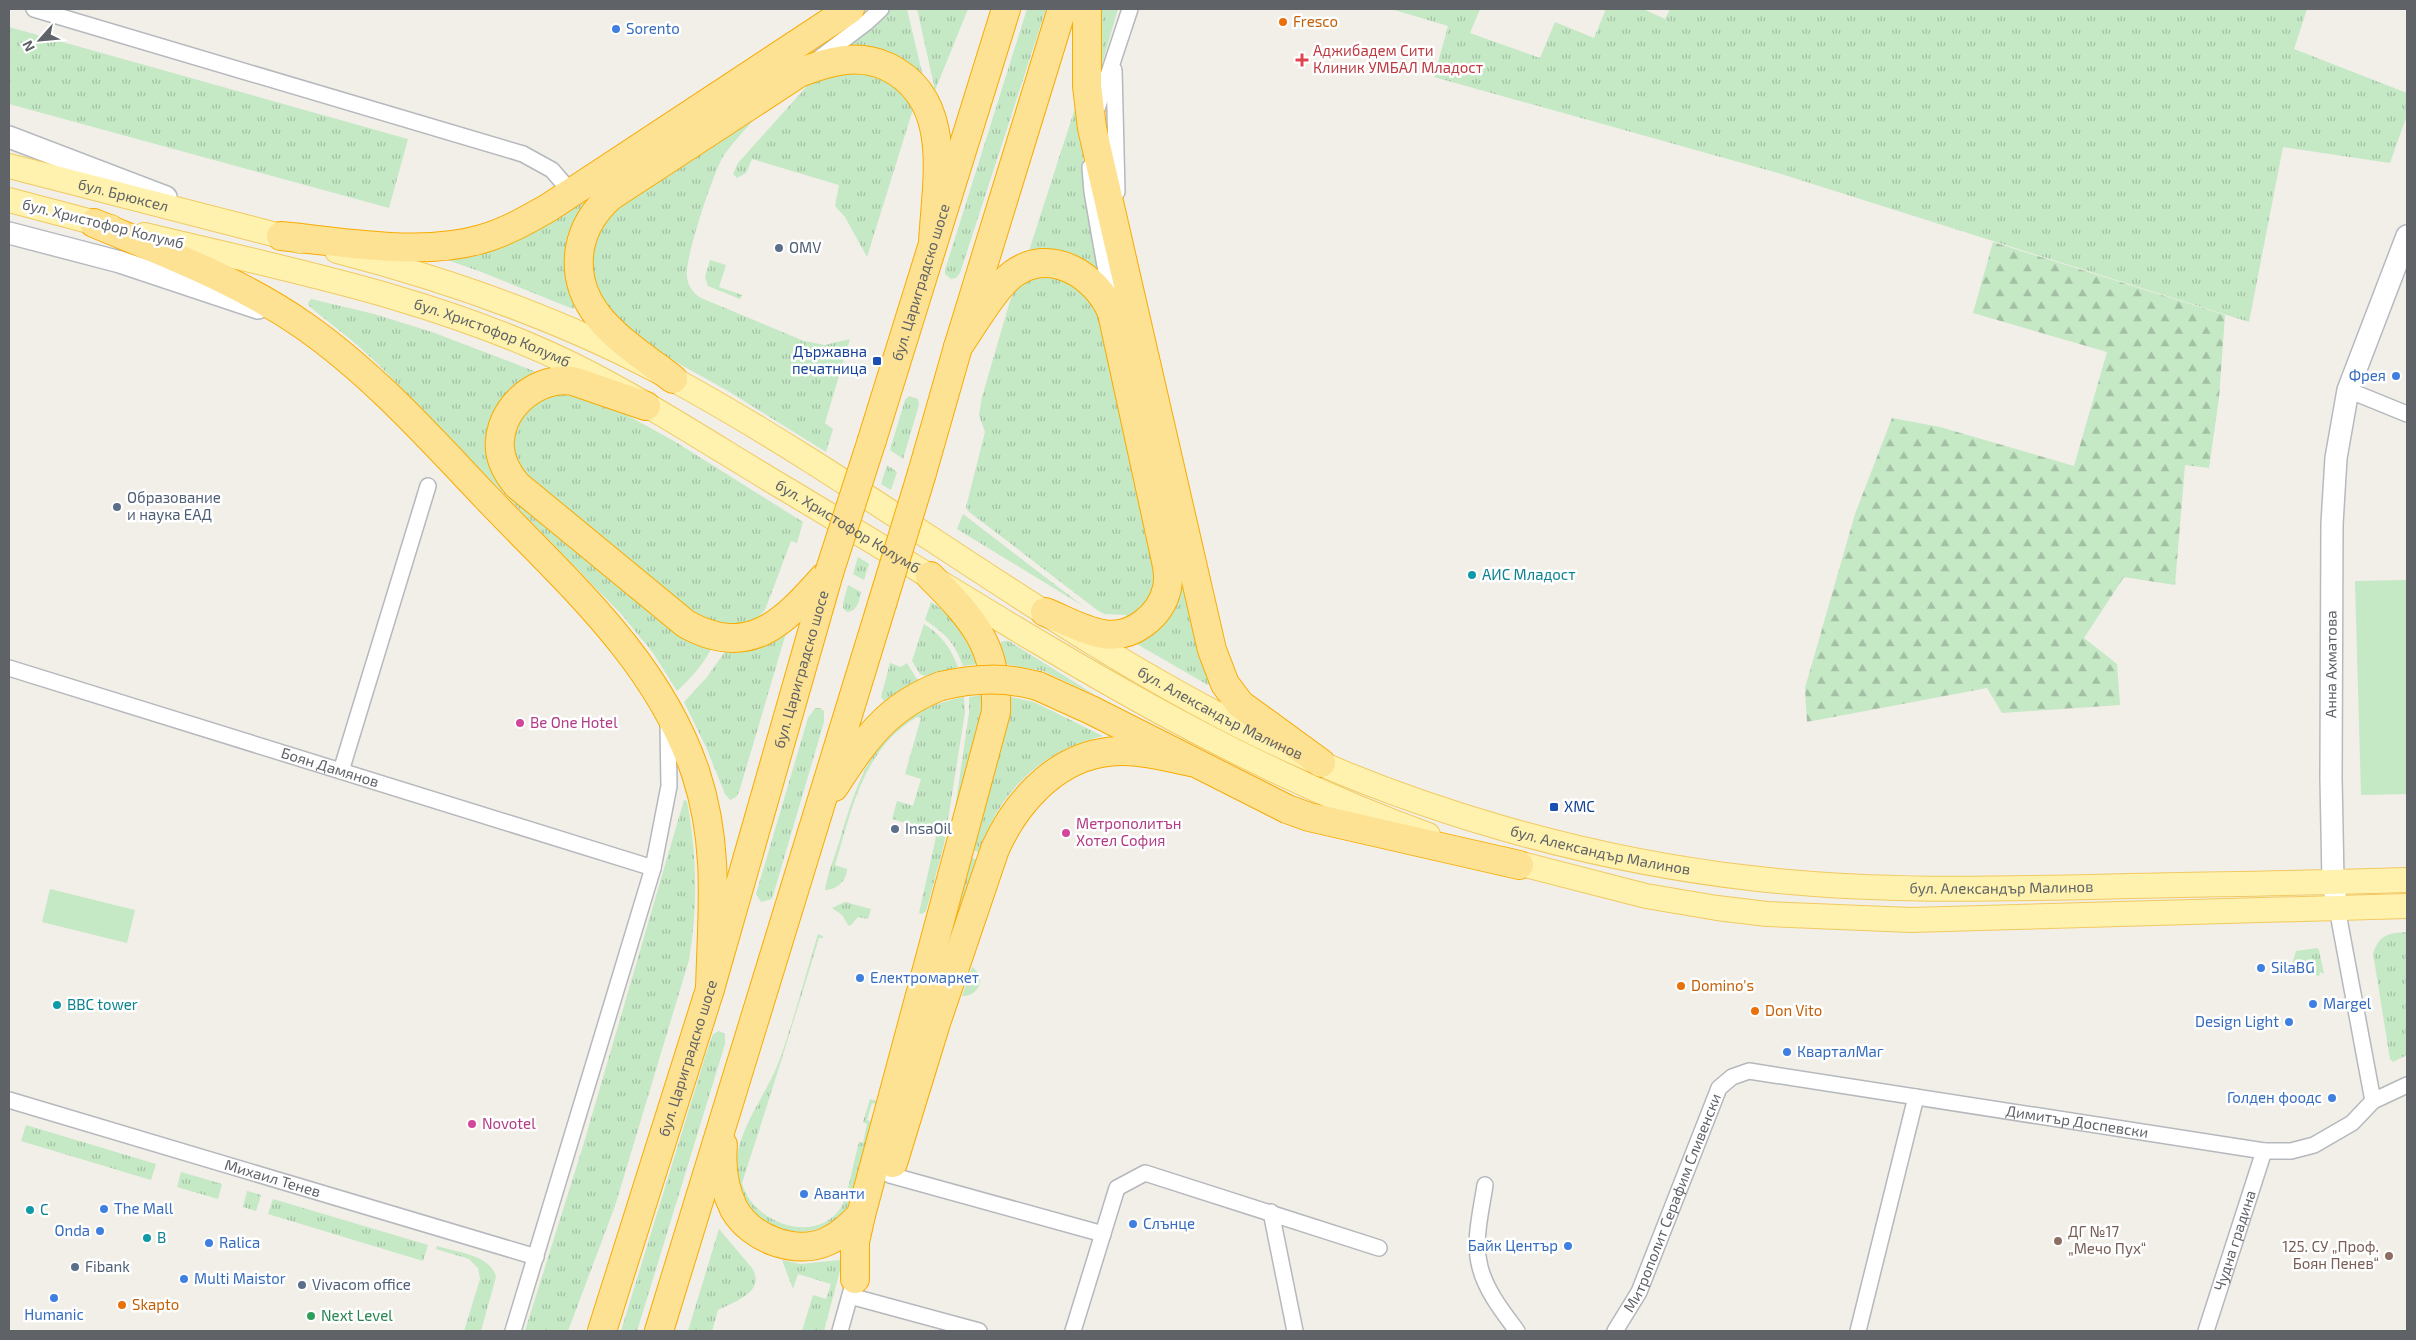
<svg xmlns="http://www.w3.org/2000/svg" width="2416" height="1340" viewBox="0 0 2416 1340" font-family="'Exo 2',sans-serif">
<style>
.grass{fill:url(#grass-tufts)}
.forest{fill:url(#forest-firs)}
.pitch{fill:#c5e8c5}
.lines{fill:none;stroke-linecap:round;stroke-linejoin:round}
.street-casing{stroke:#b5b8bc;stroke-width:18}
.secondary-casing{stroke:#b6babf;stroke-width:24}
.primary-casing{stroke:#f2c960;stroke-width:26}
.highway-casing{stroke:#f9ab00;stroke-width:30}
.street{stroke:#fff;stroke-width:15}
.secondary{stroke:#fff;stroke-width:21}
.primary{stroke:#fff2af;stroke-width:24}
.highway{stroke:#fde293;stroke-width:28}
.highway-bridge-casing{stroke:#f9ab00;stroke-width:30;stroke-linecap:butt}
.highway-bridge{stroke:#fde293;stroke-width:28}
.food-dot{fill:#e8710a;stroke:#fff;stroke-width:2}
.shop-dot{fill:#3f7fe0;stroke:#fff;stroke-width:2}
.health-dot{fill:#e0444e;stroke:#fff;stroke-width:2}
.service-dot{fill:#5c6f8a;stroke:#fff;stroke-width:2}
.transit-dot{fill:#1a4fb4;stroke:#fff;stroke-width:2}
.culture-dot{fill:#0f9aa8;stroke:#fff;stroke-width:2}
.hotel-dot{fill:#d1479c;stroke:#fff;stroke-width:2}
.education-dot{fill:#8d6e63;stroke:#fff;stroke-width:2}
.leisure-dot{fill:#2e9e5b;stroke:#fff;stroke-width:2}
.labels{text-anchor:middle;stroke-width:5;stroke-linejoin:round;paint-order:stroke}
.food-label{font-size:15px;fill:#c56008;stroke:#fff;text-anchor:start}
.shop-label{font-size:15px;fill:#366cbe;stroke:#fff;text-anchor:start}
.health-label{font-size:15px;fill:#be3a42;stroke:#fff;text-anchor:start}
.street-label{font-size:15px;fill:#5f6368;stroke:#fff}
.service-label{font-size:15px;fill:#4e5e75;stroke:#fff;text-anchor:start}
.transit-label{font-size:15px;fill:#164399;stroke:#fff;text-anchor:end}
.culture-label{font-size:15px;fill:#0d838f;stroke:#fff;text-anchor:start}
.hotel-label{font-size:15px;fill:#b23c85;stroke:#fff;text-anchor:start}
.education-label{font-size:15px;fill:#785e54;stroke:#fff;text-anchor:start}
.leisure-label{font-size:15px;fill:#27864d;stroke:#fff;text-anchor:start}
</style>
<defs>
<pattern id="grass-tufts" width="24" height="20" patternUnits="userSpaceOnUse" patternTransform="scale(1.25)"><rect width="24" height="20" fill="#c5e8c5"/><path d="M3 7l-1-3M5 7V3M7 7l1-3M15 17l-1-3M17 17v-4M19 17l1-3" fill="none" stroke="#a3c0a4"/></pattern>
<pattern id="forest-firs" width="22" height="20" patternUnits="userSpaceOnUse" patternTransform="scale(1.25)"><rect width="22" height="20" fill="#c5e8c5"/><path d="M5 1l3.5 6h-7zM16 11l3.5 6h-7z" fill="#a3c0a4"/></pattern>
</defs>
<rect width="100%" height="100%" fill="#f1efe8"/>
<g class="grass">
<polygon points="891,9 907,9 924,81 843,48"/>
<polygon points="917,9 968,9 934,93 932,92 934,85"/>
<polygon points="1027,9 1046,9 960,273 956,278 951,279 945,274 945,270"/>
<polygon points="1093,9 1118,9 1097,81"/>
<polygon points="1391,9 1480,9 1470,33 1540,58 1555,22 1594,38 1606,9 1643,9 1665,19 1670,9 2307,9 2294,49 2407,93 2407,115 2390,163 2283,147 2249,322 1778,173 1434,77 1448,26"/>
<polygon points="9,27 408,139 389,208 9,104"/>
<polygon points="850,69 895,82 914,106 867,257 845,217 835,206 839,185 752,159 746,173 737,178 733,174 738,163 808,85 821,77"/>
<polygon points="1077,102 1085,133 1083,154 1085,194 1100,267 1098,272 1028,254"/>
<path d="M756,117c-10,12 -23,25 -32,38 -10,15 -40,105 -37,122 1,9 6,16 14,21l103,43 21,4 25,-6 -25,84 8,6 -7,23 -98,-61 -81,-45 -45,-40 -12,-48 11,-34 15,-16z"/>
<polygon points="594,189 572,295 575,305 573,309 479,271 447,260 447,258"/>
<polygon points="1100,209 1211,683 1208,685 1135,643 1167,616"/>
<polygon points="710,260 726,265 719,287 742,295 740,299 708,286 705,277"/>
<polygon points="1039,274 1071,280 1098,309 1158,576 1153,598 1127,621 1126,615 1104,614 1097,610 968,511 966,507 985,432 979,415 982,397 1010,301 1019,282"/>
<path d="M311,299l63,15 58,18 102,39 1,4 -46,74 223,198c-8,17 -21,31 -35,44l-24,-38 -31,-38 -242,-249 -25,-23 -45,-36 -2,-4z"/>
<polygon points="555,391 594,397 674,441 803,522 797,543 791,541 765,610 758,617 744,624 730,626 691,616 526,479 515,463 513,435 526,410"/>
<polygon points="909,396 918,399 919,405 903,459 890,450 905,400"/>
<polygon points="887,465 897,472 891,490 881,484"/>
<polygon points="963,514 1083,606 957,529"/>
<polygon points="858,557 869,564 864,580 853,574"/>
<path d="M848,585l13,7c-2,9 -3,19 -14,20l-4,-4v-5z"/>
<path d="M931,602c22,13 39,37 47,62l-15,2c-9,-24 -17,-32 -38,-46z"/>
<path d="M924,624c18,12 26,23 34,43l-33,9 -5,-2 -8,-13z"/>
<polygon points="786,633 739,792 736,797 730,800 725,794 706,747 684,702 707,677 726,650"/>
<polygon points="1002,641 1009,641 1095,695 1043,671 1004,664 999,645"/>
<polygon points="890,663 901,667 907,663 916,678 921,681 885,702 881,697"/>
<polygon points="983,695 983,709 952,830 969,713 969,697"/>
<path d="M964,697l1,15 -21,133 -18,66 -4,3 -3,-1 17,-76 -3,-6 -41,-12 5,-18 16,5 8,-27 -16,-5 16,-56 -4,-1c-54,32 -65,92 -82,148l12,4c0,11 -10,21 -22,21 3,-19 12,-39 17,-58 22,-72 41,-119 122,-135z"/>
<path d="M1011,697l23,5 69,34c-63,15 -104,56 -124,116l-8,-2 38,-133z"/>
<polygon points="815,708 820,708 824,711 824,722 772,899 761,902 756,894 808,718"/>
<path d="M684,800l3,1c10,54 11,105 2,159l-74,246 -47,125h-43l58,-185z"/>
<polygon points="969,857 978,860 932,1005"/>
<polygon points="845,902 871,909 868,919 858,917 850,926 848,925 842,915 832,908"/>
<path d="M2407,932v123l-14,7 -3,-3 -17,-106c7,-19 16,-20 34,-21z"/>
<path d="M818,934l5,2v2h-4c-25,83 -50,162 -77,245 10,40 75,64 100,23 6,-11 13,-50 17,-64l4,1 4,-19 -4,-2 7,-23 7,2v3l-5,-1 -5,17 6,2c-6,23 -14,70 -27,87 -37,47 -112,15 -110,-43 2,-39 30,-70 43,-105 15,-41 26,-85 39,-127z"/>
<polygon points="2317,948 2319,950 2324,974 2320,972 2319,976 2291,968 2296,951"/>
<path d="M972,967c15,9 7,30 -10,29z"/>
<polygon points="719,1031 725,1034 725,1044 637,1331 621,1331 706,1054 713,1034"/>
<polygon points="26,1125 156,1164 151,1180 21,1141"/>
<polygon points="181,1172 222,1184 218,1199 177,1187"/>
<polygon points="247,1191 261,1195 256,1211 243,1207"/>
<polygon points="273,1199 428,1245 423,1261 268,1214"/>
<path d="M719,1229l33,39c14,24 -16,33 -34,42l-6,21h-24z"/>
<path d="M437,1246c19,6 54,9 59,31l-15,54h-17l16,-52 -2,-11 -9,-9 -33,-10z"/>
<polygon points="782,1260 801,1264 839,1260 842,1263 824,1331 802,1331 813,1295 826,1299 831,1284 798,1274 793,1289"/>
</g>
<polygon class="forest" points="1993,242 2225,315 2219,398 2209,468 2185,465 2175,585 2124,577 2084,638 2117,664 2120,705 2002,713 1987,688 1807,722 1805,688 1855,514 1892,418 1940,427 2074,466 2107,352 1973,313"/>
<g class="pitch">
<polygon points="2407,580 2407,794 2361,795 2355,581"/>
<polygon points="50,889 135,910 127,943 42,922"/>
</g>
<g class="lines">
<defs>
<g id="street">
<polyline points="34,9 523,154 552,170 571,192"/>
<polyline points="817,60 867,22 881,9"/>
<polyline points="1114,70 1117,192"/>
<polyline points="1096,112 1130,9"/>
<polyline points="1090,167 1092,192 1111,300"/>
<polyline points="2348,390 2407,414"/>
<path id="s1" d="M9,668l644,200"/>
<polyline points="341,771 428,486"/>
<polyline points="2337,908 2373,1101"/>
<path id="s2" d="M9,1100l527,157"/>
<polyline points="890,1175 1103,1234"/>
<path d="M1485,1185c-4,27 -12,56 -5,82 6,24 23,45 37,64"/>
<polyline points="1271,1212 1295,1331"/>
<polyline points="850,1296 979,1331"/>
<polyline points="513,1331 653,868 669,786 668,723"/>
<polyline points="840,1331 852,1288"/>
<polyline points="1073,1331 1117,1188 1145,1173 1379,1248"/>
<path id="s3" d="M1615,1331l24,-39 80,-204 13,-11 17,-6 515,80h27l23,-6 38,-22 21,-22 34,-16"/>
<polyline points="1858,1331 1916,1097"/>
<path id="s4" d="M2206,1331l58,-180"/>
</g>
<g id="secondary">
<polyline points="9,137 166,197"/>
<polyline points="9,233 120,262 258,308"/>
<path id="s5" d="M2337,908l-4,-27 -2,-103 1,-254 4,-66 12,-68 59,-154"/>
</g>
<g id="primary">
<path id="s6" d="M9,166l291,75"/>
<polyline points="9,200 111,227"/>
<path id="s7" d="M144,235c146,35 295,64 431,131 70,35 137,79 204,119 211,125 416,266 649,350"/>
<path id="s8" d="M337,251c119,31 235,72 343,132 198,109 376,253 580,353 151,73 324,123 490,142 126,15 253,11 379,8 93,-2 186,-3 278,-6"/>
<polyline points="1502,859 1646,896 1717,908 1767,914 1911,920 2407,906"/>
</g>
<g id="highway">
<polyline points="1087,9 1087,86 1092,128 1212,650 1225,684 1240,704 1321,763"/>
<path d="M94,223c71,30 144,57 209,102 69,48 126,112 184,173 80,84 172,163 209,276 24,73 16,140 14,215"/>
<path d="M281,236c63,6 140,21 201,3 24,-7 45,-19 66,-31l302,-199"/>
<path d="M958,347c14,-20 36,-59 55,-73 38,-28 84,2 99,39l54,248c2,9 3,18 1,27 -6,28 -35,51 -64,46 -19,-3 -40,-15 -58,-22"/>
<path d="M673,379c-44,-34 -104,-66 -93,-131 4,-22 15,-38 31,-52l188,-123c30,-12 59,-20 89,-6 67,33 48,114 45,176"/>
<path d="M646,406l-73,-25c-34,-5 -70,23 -73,59 -2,17 7,33 17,45l169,139c63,35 97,-1 138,-47"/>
<path id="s9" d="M872,440l134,-431"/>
<polyline points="922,473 958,347 1062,9"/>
<polyline points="1038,686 1091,710 1287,809 1309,817 1519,865"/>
<path d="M834,787c30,-46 53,-81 107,-101"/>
<path d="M723,1145c-2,21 1,44 11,64 17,30 62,47 94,32 13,-6 23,-16 33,-26"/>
<path d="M893,1163l43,-140 59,-174c19,-43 56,-87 106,-96 29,-6 62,3 90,9"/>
<path d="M855,1279v-37l6,-27 135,-503c2,-66 -22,-92 -66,-136"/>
<path id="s10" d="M602,1331l108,-342 119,-416"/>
<polyline points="659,1331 882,604"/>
</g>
</defs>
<use href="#street" class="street-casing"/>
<use href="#secondary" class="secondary-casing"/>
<use href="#primary" class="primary-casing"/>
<use href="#highway" class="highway-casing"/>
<use href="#street" class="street"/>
<use href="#secondary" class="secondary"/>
<use href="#primary" class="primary"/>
<use href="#highway" class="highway"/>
<defs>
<g id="highway-bridge">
<polyline points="829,573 872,440"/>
<polyline points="882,604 922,473"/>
<path d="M941,686c34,-8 64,-9 97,0"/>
</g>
</defs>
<use href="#highway-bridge" class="highway-bridge-casing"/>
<use href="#highway-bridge" class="highway-bridge"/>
</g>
<g class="food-dot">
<circle cx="1283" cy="22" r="5"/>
<circle cx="1681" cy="986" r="5"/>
<circle cx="1755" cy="1011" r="5"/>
<circle cx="122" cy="1305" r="5"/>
</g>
<g class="shop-dot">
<circle cx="616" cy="29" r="5"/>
<circle cx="2396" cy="376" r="5"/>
<circle cx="2261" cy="968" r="5"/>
<circle cx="860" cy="978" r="5"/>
<circle cx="2313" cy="1004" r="5"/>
<circle cx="2289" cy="1022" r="5"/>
<circle cx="1787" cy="1052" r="5"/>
<circle cx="2332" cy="1098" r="5"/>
<circle cx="804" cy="1194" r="5"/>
<circle cx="104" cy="1209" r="5"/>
<circle cx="1133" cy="1224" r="5"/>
<circle cx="100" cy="1231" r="5"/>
<circle cx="209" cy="1243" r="5"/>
<circle cx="1568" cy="1246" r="5"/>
<circle cx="184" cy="1279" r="5"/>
<circle cx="54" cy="1298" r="5"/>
</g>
<path class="health-dot" d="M1299.5 52.5h5v5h5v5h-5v5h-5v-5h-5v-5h5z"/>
<g class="service-dot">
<circle cx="779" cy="248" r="5"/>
<circle cx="117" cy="507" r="5"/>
<circle cx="895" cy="829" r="5"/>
<circle cx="75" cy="1267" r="5"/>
<circle cx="302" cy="1285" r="5"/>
</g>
<g class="transit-dot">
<rect x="872" y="356" width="10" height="10" rx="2.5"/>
<rect x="1549" y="802" width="10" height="10" rx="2.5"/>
</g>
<g class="culture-dot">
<circle cx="1472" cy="575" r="5"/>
<circle cx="57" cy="1005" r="5"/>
<circle cx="30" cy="1210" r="5"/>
<circle cx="147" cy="1238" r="5"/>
</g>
<g class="hotel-dot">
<circle cx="520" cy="723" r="5"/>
<circle cx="1066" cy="833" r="5"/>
<circle cx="472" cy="1124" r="5"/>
</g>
<g class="education-dot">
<circle cx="2058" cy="1241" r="5"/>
<circle cx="2389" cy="1256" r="5"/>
</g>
<circle class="leisure-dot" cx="311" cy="1316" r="5"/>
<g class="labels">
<g class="food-label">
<text x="1293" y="27">Fresco</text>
<text x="1691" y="991">Domino's</text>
<text x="1765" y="1016">Don Vito</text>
<text x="132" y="1310">Skapto</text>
</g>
<g class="shop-label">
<text x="626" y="34">Sorento</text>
<text x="2386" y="381" text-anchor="end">Фрея</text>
<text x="2271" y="973">SilaBG</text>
<text x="870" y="983">Електромаркет</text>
<text x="2323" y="1009">Margel</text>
<text x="2279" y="1027" text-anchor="end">Design Light</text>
<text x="1797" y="1057">КварталМаг</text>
<text x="2322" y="1103" text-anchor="end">Голден фоодс</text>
<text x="814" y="1199">Аванти</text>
<text x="114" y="1214">The Mall</text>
<text x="1143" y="1229">Слънце</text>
<text x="90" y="1236" text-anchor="end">Onda</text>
<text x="219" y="1248">Ralica</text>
<text x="1558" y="1251" text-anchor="end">Байк Център</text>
<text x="194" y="1284">Multi Maistor</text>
<text x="54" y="1320" text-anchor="middle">Humanic</text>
</g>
<g class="health-label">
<text x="1313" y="56">Аджибадем Сити<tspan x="1313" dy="17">Клиник УМБАЛ Младост</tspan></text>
</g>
<g class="street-label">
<text dy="5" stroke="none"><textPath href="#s6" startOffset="118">бул. Брюксел</textPath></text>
<text transform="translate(103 224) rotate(14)" y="5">бул. Христофор Колумб</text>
<text dy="5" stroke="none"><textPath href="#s9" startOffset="165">бул. Цариградско шосе</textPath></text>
<text dy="5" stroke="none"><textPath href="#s7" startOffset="362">бул. Христофор Колумб</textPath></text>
<text dy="5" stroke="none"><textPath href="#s7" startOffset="768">бул. Христофор Колумб</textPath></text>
<text dy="5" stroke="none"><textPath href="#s5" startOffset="244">Анна Ахматова</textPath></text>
<text dy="5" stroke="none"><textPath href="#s10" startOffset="691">бул. Цариградско шосе</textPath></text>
<text dy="5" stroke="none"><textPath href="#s8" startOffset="1002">бул. Александър Малинов</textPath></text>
<text dy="5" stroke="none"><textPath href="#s1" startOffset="336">Боян Дамянов</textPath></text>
<text dy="5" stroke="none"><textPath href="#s8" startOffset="1408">бул. Александър Малинов</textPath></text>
<text dy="5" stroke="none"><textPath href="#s8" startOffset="1812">бул. Александър Малинов</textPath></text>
<text dy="5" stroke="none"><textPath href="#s10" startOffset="286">бул. Цариградско шосе</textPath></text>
<text dy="5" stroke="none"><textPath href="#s3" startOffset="632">Димитър Доспевски</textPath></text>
<text dy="5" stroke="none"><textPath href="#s2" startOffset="275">Михаил Тенев</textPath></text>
<text dy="5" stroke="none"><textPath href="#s3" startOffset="141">Митрополит Серафим Сливенски</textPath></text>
<text dy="5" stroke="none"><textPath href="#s4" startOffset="95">Чудна градина</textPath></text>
</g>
<g class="service-label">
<text x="789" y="253">OMV</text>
<text x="127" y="503">Образование<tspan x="127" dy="17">и наука ЕАД</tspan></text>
<text x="905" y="834">InsaOil</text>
<text x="85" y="1272">Fibank</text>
<text x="312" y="1290">Vivacom office</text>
</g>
<g class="transit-label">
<text x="867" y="357">Държавна<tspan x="867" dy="17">печатница</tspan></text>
<text x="1564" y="812" text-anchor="start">ХМС</text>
</g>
<g class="culture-label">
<text x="1482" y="580">АИС Младост</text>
<text x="67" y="1010">BBC tower</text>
<text x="40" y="1215">C</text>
<text x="157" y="1243">B</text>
</g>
<g class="hotel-label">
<text x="530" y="728">Be One Hotel</text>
<text x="1076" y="829">Метрополитън<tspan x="1076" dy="17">Хотел София</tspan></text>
<text x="482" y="1129">Novotel</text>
</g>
<g class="education-label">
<text x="2068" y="1237">ДГ №17<tspan x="2068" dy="17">„Мечо Пух“</tspan></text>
<text x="2379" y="1252" text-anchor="end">125. СУ „Проф.<tspan x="2379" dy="17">Боян Пенев“</tspan></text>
</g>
<g class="leisure-label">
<text x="321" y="1321">Next Level</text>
</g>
</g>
<rect width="2416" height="1340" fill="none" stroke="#5f6368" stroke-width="20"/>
<g transform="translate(40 40) rotate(243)" stroke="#ffffff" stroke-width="4" paint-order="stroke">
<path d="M0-4L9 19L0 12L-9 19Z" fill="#5f6368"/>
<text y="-8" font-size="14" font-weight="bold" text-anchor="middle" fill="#5f6368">N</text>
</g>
</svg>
